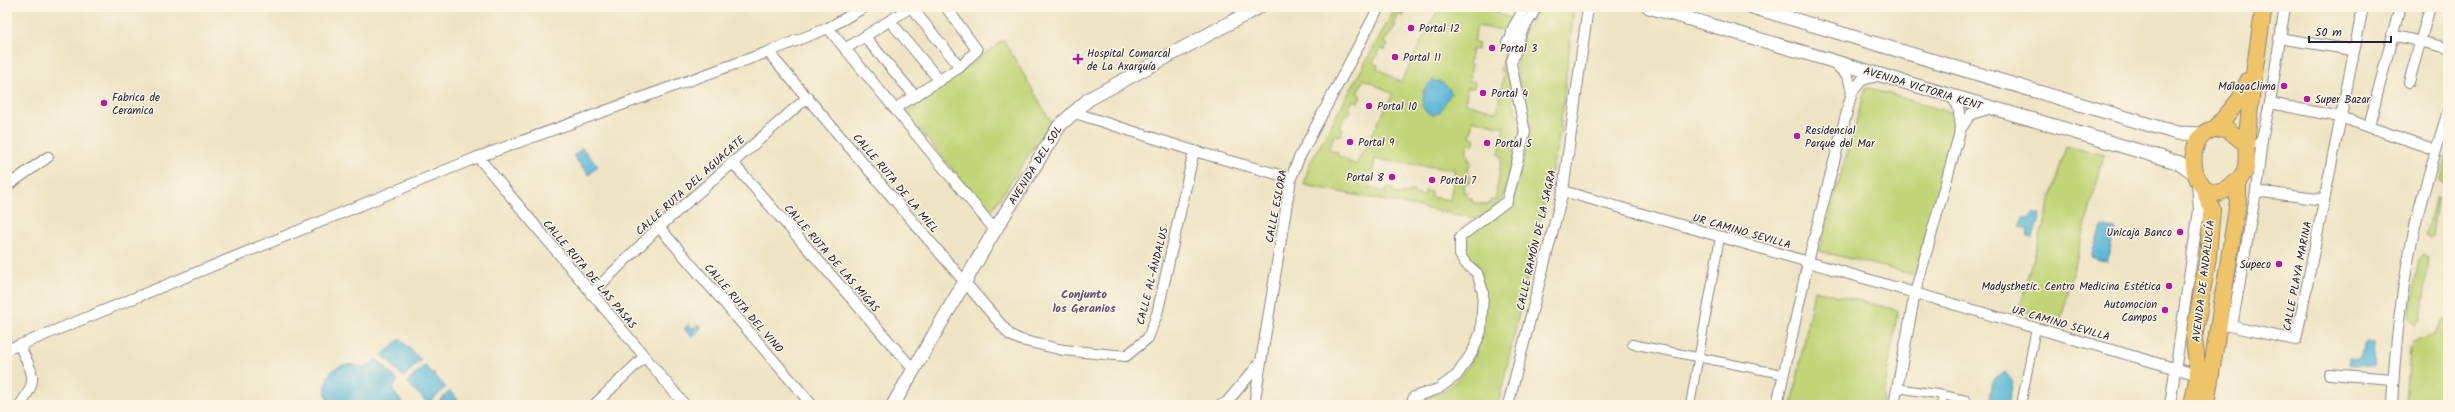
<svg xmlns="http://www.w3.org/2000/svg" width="2455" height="412" viewBox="0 0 2455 412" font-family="Kalam,sans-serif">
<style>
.green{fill:#c1d476;stroke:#727b58;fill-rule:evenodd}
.water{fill:#5bb8d9;stroke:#3e6d8a}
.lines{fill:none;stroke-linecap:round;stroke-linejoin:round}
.pedestrian-casing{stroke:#888380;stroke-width:10}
.minor-casing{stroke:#888380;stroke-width:12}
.tertiary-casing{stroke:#888380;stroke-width:15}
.primary-casing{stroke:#888380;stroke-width:18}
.pedestrian{stroke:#fff;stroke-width:8}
.minor{stroke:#fff;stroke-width:10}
.tertiary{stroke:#fff;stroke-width:13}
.primary{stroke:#efc469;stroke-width:16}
.poi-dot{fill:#b5179e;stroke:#fcf5e5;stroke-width:1.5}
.labels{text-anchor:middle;stroke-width:3;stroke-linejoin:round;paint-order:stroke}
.poi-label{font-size:11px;fill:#22223b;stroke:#fcf5e5;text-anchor:start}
.street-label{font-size:11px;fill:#22223b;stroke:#fcf5e5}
.neighbourhood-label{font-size:12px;font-weight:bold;fill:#675075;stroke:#fcf5e5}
</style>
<rect width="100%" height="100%" fill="#fcf5e5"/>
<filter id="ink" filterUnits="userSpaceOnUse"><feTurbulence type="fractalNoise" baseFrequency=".025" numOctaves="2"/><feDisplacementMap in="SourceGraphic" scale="8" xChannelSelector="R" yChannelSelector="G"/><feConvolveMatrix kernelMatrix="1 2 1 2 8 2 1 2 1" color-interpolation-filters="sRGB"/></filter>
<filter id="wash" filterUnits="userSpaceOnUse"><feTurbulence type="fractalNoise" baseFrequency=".012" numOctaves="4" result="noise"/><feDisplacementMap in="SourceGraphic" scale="16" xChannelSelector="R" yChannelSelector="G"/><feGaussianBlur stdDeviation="0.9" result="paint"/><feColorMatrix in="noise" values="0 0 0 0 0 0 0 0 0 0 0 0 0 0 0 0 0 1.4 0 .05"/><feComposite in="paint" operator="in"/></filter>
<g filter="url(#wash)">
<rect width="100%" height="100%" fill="#eee4c4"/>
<g class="green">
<path d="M1396,7h7l-1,2 4,2 -3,6 -4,-3 -5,10 2,1 -12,17 4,3 -3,5 -4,-2 -8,15 5,2 -1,3 24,14 37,-73 -3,-2h45l10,4 1,-4 6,2 -1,4 17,6 5,-12h15l-24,58 3,34 10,30 -19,68 -18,20 -11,1 -170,-33 5,-20zM1477,26l32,5 -9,40 4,1 -7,40 -31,-9 1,-15h7l1,-6 -6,-1 3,-16 -3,-1 3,-15 5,1 2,-7 -5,-1zM1364,79l29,15 -37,71 -19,-10 1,-2 -9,-5 6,-14 5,2 3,-6 -4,-3 11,-16 -1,-2 4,-9 5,2 3,-6 -4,-3zM1473,120l31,7 -5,28 3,1 -7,45 -5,-1 -1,5 -17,-3v-3l-6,-2 1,-4 -4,-1 2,-10 5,1 1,-7 -5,-1 5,-14 -3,-1 1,-5 -3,-1 2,-10 5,1 2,-7 -5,-1zM1375,159l80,11 -5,30 -19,-3v-5l-6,-1 -1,5 -10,-2v-3h-4l-1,3 -6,-1v2l-10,-2v-5l-5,-1 -2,5 -17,-4z"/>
<polygon points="1541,7 1574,7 1559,139 1498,405 1416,405 1421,400 1445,391 1462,375 1477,352 1481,273 1463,250 1464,240 1475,229 1513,200 1531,129 1516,68 1523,35"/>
<polygon points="1004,40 1051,122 992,210 988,212 901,108 942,85"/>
<polygon points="1866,87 1959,115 1915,275 1819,251"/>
<polygon points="2066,146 2104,155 2060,323 2019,310"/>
<polygon points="2448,155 2446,180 2444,182 2439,180"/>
<polygon points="2436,198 2437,200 2432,236 2430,238 2425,235"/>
<polygon points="2424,254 2429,258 2421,320 2415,324 2409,318 2419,259"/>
<polygon points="1814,290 1898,310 1882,405 1792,405"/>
<polygon points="2444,318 2448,319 2446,405 2406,405 2410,348 2413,343 2434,334"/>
</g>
<g class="water">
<path d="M1433,80c8,2 16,5 18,13l-12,20 -6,2 -8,-4 -3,-6 2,-16z"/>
<polygon points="582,148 598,166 589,175 573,156"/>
<polygon points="2033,212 2040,214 2033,238 2026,236 2028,229 2020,227 2024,217 2030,219"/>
<polygon points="2101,226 2116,230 2106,262 2091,257"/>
<polygon points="689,324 692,329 697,325 701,325 701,328 692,337 684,329"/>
<polygon points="400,339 421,360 404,377 382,355"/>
<polygon points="2366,342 2374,343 2373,367 2349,364 2350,358 2358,359"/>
<path d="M377,359l21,22 -5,6v4l9,11 -3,3h-69c-8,-14 -6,-37 15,-40 15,-3 14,9 32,-6z"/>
<polygon points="425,365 446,387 428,404 407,382"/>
<polygon points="2005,372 2013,382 2008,405 1989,405 1993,379"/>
<polygon points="450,391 463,405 435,405"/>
</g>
</g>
<g filter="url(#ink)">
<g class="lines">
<defs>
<g id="pedestrian">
<polyline points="1632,344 1782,374"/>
<polyline points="1897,388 1943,395 1941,405"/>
<polyline points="1943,395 1966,400 1965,405"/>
<polyline points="1690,405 1720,237"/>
<polyline points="2021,405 2036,328"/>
</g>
<g id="minor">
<polyline points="911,7 960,67"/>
<polyline points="890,21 940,81"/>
<polyline points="828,28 995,230"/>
<polyline points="2392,35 2448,48"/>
<polyline points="865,37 915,96"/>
<polyline points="2279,38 2353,50"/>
<polyline points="1507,42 1510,41 1513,28 1525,7"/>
<polyline points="845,49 911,7"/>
<polyline points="768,52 1010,335 1021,340 1063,350 1126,356 1148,338 1157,314 1194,151"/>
<polyline points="1832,61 1848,76 1852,92 1862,80 1881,75"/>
<polyline points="2409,82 2430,7"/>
<polyline points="1951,96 1958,106 1961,128"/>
<polyline points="2270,103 2340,117 2436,150"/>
<polyline points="896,108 960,67 977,50 946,7"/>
<polyline points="1072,112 1194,151 1291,178"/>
<polyline points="2369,126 2400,7"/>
<polyline points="2258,144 2262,139 2270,103 2285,7"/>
<polyline points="478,157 685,405"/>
<polyline points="732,162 914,370"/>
<polyline points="7,186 48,157"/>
<polyline points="1563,191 2198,375"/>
<polyline points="2256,191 2324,200"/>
<polyline points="659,227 812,405"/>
<polyline points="591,294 659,227 808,97"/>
<polyline points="2219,324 2296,340 2363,7"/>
<polyline points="2232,326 2256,191 2262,139"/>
<polyline points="7,349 20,345 478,157 768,52 828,28 865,7"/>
<polyline points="2329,374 2393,379"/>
<path d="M20,405c21,-29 11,-31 0,-60"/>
<polyline points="594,405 644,357"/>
<polyline points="1221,405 1226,403 1260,363"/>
<polyline points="1254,405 1291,178 1299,158 1379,7"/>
<polyline points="1411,405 1414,397 1438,389 1457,375 1473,351 1481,331 1483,292 1477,273 1466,264 1460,255 1460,237 1507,201 1525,132 1511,64 1521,33 1537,7"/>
<polyline points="1508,405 1563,191 1588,7"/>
<polyline points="1777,405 1808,262 1852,92"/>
<polyline points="1894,405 1915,293 1961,128 1971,114 1989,109"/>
<polyline points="2170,405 2199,210 2197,183"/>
<path d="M2392,405c3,-62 10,-123 24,-183 9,-38 21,-74 32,-111"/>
</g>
<g id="tertiary">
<polyline points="1649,7 2180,163 2195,174"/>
<polyline points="1752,7 2177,133 2206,134"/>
<polyline points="893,405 995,230 1060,125 1089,99 1259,7"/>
</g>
<g id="primary">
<polyline points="2215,129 2240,99 2248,81"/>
<path d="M2246,144l-19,-15c-54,-8 -35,88 3,58 7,-5 15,-12 16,-21 2,-10 -1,-20 1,-30 4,-43 10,-86 17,-129"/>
<polyline points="2192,405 2198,375 2194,338 2208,257 2212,209 2201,183"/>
<polyline points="2206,405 2238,202 2238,181"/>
</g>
</defs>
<use href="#pedestrian" class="pedestrian-casing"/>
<use href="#minor" class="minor-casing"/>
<use href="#tertiary" class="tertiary-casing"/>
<use href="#primary" class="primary-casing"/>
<use href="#pedestrian" class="pedestrian"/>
<use href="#minor" class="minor"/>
<use href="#tertiary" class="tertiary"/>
<use href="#primary" class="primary"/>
</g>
</g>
<g class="poi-dot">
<circle cx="1411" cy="28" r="4"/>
<circle cx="1492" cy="48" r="4"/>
<circle cx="1395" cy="57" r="4"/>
<path d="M1076 53h4v4h4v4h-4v4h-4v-4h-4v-4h4z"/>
<circle cx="2284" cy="86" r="4"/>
<circle cx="1483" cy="93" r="4"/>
<circle cx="2307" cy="99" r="4"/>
<circle cx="104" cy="103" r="4"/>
<circle cx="1369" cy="106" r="4"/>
<circle cx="1797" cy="136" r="4"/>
<circle cx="1350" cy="142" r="4"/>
<circle cx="1487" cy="143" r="4"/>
<circle cx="1392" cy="177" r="4"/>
<circle cx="1432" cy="180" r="4"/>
<circle cx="2180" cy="232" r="4"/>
<circle cx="2279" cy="264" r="4"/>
<circle cx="2169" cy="286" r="4"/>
<circle cx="2165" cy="310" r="4"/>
</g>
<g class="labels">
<g class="poi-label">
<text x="1419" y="32">Portal 12</text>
<text x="1500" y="52">Portal 3</text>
<text x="1087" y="57">Hospital Comarcal<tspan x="1087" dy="13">de La Axarquía</tspan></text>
<text x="1403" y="61">Portal 11</text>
<text x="2276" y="90" text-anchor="end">MálagaClima</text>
<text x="1491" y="97">Portal 4</text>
<text x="112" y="101">Fabrica de<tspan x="112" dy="13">Ceramica</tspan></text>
<text x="2315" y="103">Super Bazar</text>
<text x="1377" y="110">Portal 10</text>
<text x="1805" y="134">Residencial<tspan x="1805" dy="13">Parque del Mar</tspan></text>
<text x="1358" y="146">Portal 9</text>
<text x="1495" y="147">Portal 5</text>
<text x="1384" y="181" text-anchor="end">Portal 8</text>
<text x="1440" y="184">Portal 7</text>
<text x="2172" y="236" text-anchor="end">Unicaja Banco</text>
<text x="2271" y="268" text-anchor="end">Supeco</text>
<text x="2161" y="290" text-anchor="end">Madysthetic. Centro Medicina Estética</text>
<text x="2157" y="308" text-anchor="end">Automocion<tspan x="2157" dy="13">Campos</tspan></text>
</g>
<g class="street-label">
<text transform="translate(1923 88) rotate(17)" y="4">AVENIDA VICTORIA KENT</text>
<text transform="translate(1035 165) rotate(-58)" y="4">AVENIDA DEL SOL</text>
<text transform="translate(896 183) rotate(50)" y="4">CALLE RUTA DE LA MIEL</text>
<text transform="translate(690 185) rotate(-42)" y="4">CALLE RUTA DEL AGUACATE</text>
<text transform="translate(1276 206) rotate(-79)" y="4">CALLE ESLORA</text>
<text transform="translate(1742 231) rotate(16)" y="4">UR CAMINO SEVILLA</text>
<text transform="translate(1536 240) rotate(-77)" y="4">CALLE RAMÓN DE LA SAGRA</text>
<text transform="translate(832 258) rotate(49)" y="4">CALLE RUTA DE LAS MIGAS</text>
<text transform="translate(590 274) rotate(50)" y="4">CALLE RUTA DE LAS PASAS</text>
<text transform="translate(1152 276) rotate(-76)" y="4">CALLE AL-ÁNDALUS</text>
<text transform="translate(2297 276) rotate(-79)" y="4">CALLE PLAYA MARINA</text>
<text transform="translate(2203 281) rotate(-83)" y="4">AVENIDA DE ANDALUCÍA</text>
<text transform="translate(744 308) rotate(49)" y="4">CALLE RUTA DEL VINO</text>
<text transform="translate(2061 323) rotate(16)" y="4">UR CAMINO SEVILLA</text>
</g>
<g class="neighbourhood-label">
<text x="1084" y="298">Conjunto<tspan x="1084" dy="14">los Geranios</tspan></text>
</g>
</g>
<rect width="2455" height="412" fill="none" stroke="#fcf5e5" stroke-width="24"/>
<path d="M2309 36v6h82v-6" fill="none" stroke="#22223b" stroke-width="2"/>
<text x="2315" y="36" font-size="12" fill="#22223b" stroke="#fcf5e5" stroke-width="3" paint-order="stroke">50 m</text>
</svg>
